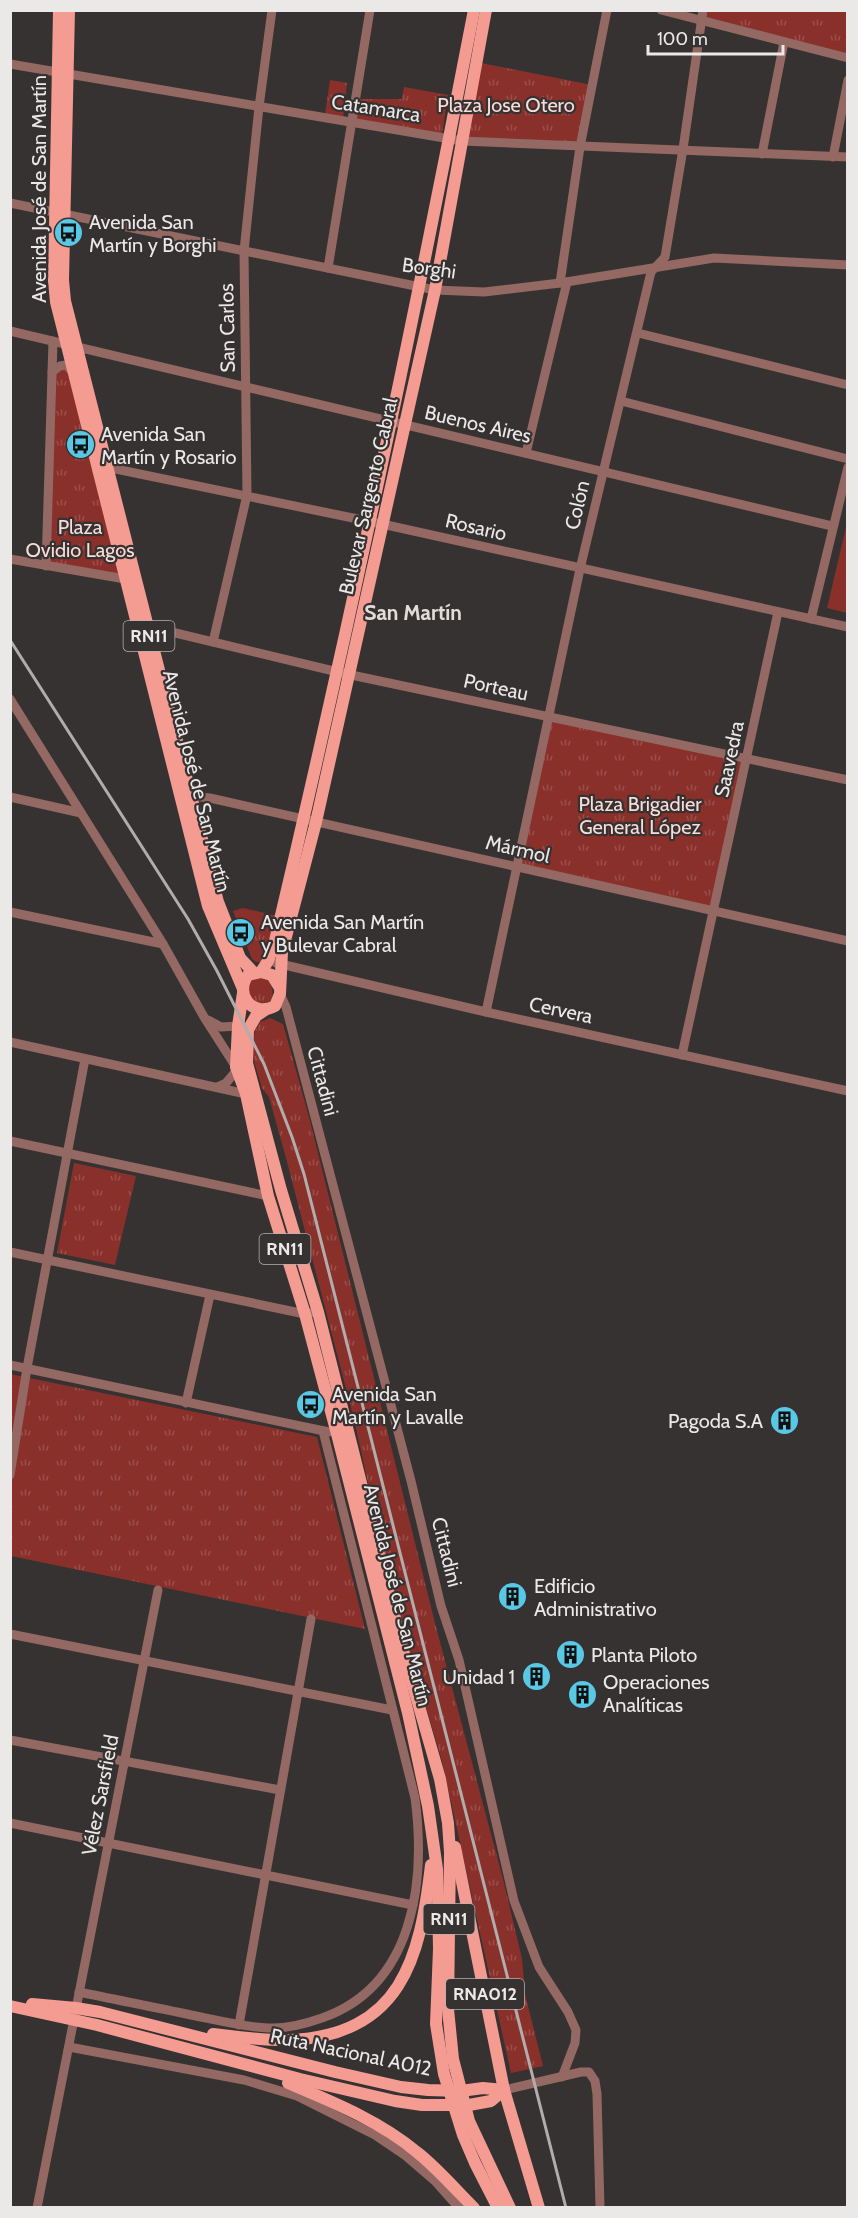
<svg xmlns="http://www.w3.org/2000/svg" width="858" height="2218" viewBox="0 0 858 2218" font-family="Cabin,sans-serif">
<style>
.grass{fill:url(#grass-tufts)}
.pitch{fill:#8a302b}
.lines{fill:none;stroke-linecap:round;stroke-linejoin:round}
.minor{stroke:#946863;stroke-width:9}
.major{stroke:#f49b92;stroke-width:12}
.rail{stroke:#b0adac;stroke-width:3}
.labels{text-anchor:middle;stroke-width:4.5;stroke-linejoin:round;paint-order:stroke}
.shield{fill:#363231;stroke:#b5b1b1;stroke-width:1.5}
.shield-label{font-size:18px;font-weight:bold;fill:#ebe8e8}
.park-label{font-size:20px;fill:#f7dcd8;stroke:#363231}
.street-label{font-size:20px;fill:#ebe8e8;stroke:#363231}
.poi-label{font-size:20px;fill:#ebe8e8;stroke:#363231;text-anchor:start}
.neighbourhood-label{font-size:21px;font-weight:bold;fill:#e1dbda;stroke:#363231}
</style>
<defs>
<pattern id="grass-tufts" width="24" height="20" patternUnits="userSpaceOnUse" patternTransform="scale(1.5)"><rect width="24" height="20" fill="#8a302b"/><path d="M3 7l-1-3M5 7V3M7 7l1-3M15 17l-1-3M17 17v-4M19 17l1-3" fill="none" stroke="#9b4e4a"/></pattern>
</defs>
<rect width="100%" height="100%" fill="#363231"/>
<g class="grass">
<polygon points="703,11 847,11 847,58 703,20"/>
<polygon points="476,62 592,85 580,147 462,141"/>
<polygon points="330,80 347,83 343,118 325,115"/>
<polygon points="404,87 448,95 442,134 354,119 358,99 402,99"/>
<polygon points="66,365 125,579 46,566 52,372"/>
<polygon points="549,717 748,758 713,911 517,867"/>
<polygon points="243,908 278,916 263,962 256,962 252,959 233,911"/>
<path d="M267,977c6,11 10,22 -3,29l-11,-4 -5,-12 1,-8 4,-3z"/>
<polygon points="270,1018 283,1024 309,1117 436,1627 504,1883 522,1959 525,1994 543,2066 511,2073 442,1761 391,1588 354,1419 286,1158 269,1097 262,1088 254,1061 252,1048 255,1031 260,1022"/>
<polygon points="74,1163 136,1176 115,1265 57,1253"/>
<polygon points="10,1374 317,1437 365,1629 11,1556"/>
</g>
<polygon class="pitch" points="847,523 847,613 827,608"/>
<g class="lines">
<g class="minor">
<polyline points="661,10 848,58"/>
<polyline points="10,64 462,141 848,157"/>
<polyline points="762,154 784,42"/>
<polyline points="833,157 848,80"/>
<polyline points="10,203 435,290 484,292 560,283 714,258 848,265"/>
<polyline points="328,268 370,10"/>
<polyline points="560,283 580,147 607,10"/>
<polyline points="10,331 832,526"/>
<polyline points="638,333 848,385"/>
<polyline points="52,372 60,366 66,365 72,371"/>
<polyline points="621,401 848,459"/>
<polyline points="526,453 567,282"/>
<polyline points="102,468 106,467 382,524 848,627"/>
<polyline points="10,559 125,579"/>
<polyline points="46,566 53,341"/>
<polyline points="811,619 848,467"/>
<polyline points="143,630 159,629 342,673 848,780"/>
<polyline points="213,642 247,495 244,251 259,107 272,10"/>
<polyline points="10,699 163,944 204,1017 236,1067"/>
<polyline points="10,797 81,813"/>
<polyline points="186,798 191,796 210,798 848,941"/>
<polyline points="10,912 163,944"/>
<polyline points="276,963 486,1012 848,1091"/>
<polyline points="280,994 286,1007 411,1481 441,1606 459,1660 514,1901 539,1967 568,2012 576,2030 575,2043 562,2077"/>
<polyline points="486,1012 580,569 651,272 665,257 683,149 703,10"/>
<polyline points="208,1020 221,1027 238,1026"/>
<polyline points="10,1042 246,1094"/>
<polyline points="682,1055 778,612"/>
<polyline points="217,1087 226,1083 237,1070"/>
<polyline points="10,1141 268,1196"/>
<polyline points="10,1252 305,1314 311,1313"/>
<polyline points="10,1365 329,1432"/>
<polyline points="186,1403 210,1295"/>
<polyline points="10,1475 27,1368 85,1059"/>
<polyline points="10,1634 392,1710"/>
<polyline points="10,1740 280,1790"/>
<polyline points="10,1823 413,1905"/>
<path d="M79,1992c38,8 75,15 112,23 26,5 51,12 77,13 18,1 37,-4 54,-10 92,-32 104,-136 93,-220l-92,-367"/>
<polyline points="239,2025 311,1619"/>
<polyline points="69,2047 244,2080 297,2096 375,2135 406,2156 435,2181 459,2208"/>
<polyline points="504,2090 581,2072 589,2072 595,2081 597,2094 600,2208"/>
<polyline points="37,2208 158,1590"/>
</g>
<g class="major">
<polyline points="59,10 54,281 56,302 208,906 243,989"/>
<polyline points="69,10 63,280 65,301 218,902 240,958 254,973"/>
<path d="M261,972l7,-11 7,-20c73,-309 139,-619 199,-931"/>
<path d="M280,988l-8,-13 -11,-3 -13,3c-14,19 4,43 27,31l5,-12 2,-42 34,-130 119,-532 51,-280"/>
<polyline points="243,993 238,1026 236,1067 246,1094 268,1196 305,1314 337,1434 408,1713 428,1806 437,1869 438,1897 439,1949 436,2024 444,2074 463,2135 475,2163 498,2208"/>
<polyline points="265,1010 256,1016 248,1030 247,1063 281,1190 318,1312 404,1654 440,1779 448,1823 450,1852 448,2009 453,2059 469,2121 510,2208"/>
<polyline points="455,1847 504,2090 539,2208"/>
<polyline points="32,2004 76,2008 100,2012 335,2072 401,2087 428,2090 461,2091 483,2088 504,2090"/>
<polyline points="10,2006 97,2025 300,2079 395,2101 422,2105 469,2105 491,2101 504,2090"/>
<path d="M213,2034c25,3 52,7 77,6 111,-5 130,-81 141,-175"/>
<path d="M288,2083c45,19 92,38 130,70 20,16 37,36 56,55"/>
</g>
<polyline class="rail" points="10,640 188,919 217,971 264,1064 292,1137 304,1174 566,2208"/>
</g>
<defs>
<symbol id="bus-disc" viewBox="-11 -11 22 22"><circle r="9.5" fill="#58c8e4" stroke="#363231"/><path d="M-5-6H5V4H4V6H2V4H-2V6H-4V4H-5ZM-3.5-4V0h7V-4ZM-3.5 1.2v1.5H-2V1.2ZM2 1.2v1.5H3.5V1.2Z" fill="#111"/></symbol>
<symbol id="building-disc" viewBox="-11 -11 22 22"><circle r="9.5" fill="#58c8e4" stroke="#363231"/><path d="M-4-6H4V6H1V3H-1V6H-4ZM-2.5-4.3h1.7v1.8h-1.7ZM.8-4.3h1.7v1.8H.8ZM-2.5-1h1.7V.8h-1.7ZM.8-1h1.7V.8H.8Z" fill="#111"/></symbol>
</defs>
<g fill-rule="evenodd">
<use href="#bus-disc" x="52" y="216" width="33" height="33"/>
<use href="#bus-disc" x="64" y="428" width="33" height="33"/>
<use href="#bus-disc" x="224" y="916" width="33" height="33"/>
<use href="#bus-disc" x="294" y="1388" width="33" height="33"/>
<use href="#building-disc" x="768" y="1404" width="33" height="33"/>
<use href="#building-disc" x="496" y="1580" width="33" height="33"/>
<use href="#building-disc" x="554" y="1638" width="33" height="33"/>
<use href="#building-disc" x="520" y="1660" width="33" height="33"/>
<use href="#building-disc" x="566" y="1678" width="33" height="33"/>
</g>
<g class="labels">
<g class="shield">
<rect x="123.5" y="621" width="51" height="30" rx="4.5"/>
<rect x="259.5" y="1234" width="51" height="30" rx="4.5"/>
<rect x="423.5" y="1904" width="51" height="30" rx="4.5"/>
<rect x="446" y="1979" width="78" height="30" rx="4.5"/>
</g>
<g class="shield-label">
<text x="149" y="642">RN11</text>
<text x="285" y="1255">RN11</text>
<text x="449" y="1925">RN11</text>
<text x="485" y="2000">RNA012</text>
</g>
<g class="park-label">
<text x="506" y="112">Plaza Jose Otero</text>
<text x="80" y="534">Plaza<tspan x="80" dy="23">Ovidio Lagos</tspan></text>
<text x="640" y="811">Plaza Brigadier<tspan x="640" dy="23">General López</tspan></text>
</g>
<g class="street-label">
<text transform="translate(376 108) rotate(9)" y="7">Catamarca</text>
<text transform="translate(39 189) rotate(-90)" y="7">Avenida José de San Martín</text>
<text transform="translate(429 268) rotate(8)" y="7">Borghi</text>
<text transform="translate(227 328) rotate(-91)" y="7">San Carlos</text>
<text transform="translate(478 424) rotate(13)" y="7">Buenos Aires</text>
<text transform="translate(368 496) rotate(-77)" y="7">Bulevar Sargento Cabral</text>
<text transform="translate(577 505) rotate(-77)" y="7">Colón</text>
<text transform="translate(476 527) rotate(13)" y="7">Rosario</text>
<text transform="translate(496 687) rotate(12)" y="7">Porteau</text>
<text transform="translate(729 759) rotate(-78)" y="7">Saavedra</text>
<text transform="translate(197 781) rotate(76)" y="7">Avenida José de San Martín</text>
<text transform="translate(518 849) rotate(13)" y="7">Mármol</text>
<text transform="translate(561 1010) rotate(12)" y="7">Cervera</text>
<text transform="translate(323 1081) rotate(75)" y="7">Cittadini</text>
<text transform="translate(447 1552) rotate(76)" y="7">Cittadini</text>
<text transform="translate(398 1595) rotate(76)" y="7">Avenida José de San Martín</text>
<text transform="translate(100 1795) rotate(-79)" y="7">Vélez Sarsfield</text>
<text transform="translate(351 2052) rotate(12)" y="7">Ruta Nacional A012</text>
</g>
<g class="poi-label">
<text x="89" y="229">Avenida San<tspan x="89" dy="23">Martín y Borghi</tspan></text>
<text x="101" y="441">Avenida San<tspan x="101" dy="23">Martín y Rosario</tspan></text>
<text x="261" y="929">Avenida San Martín<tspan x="261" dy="23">y Bulevar Cabral</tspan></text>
<text x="332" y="1401">Avenida San<tspan x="332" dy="23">Martín y Lavalle</tspan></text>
<text x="763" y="1428" text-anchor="end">Pagoda S.A</text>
<text x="534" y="1593">Edificio<tspan x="534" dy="23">Administrativo</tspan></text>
<text x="591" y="1662">Planta Piloto</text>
<text x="515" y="1684" text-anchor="end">Unidad 1</text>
<text x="603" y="1689">Operaciones<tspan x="603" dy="23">Analíticas</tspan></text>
</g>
<g class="neighbourhood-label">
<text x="413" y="620">San Martín</text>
</g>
</g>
<rect width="858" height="2218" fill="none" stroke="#ebe8e8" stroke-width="24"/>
<path d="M648 45v9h135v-9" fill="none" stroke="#ebe8e8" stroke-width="3"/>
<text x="657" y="45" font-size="18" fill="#ebe8e8" stroke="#363231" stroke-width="4.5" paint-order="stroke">100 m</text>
</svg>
